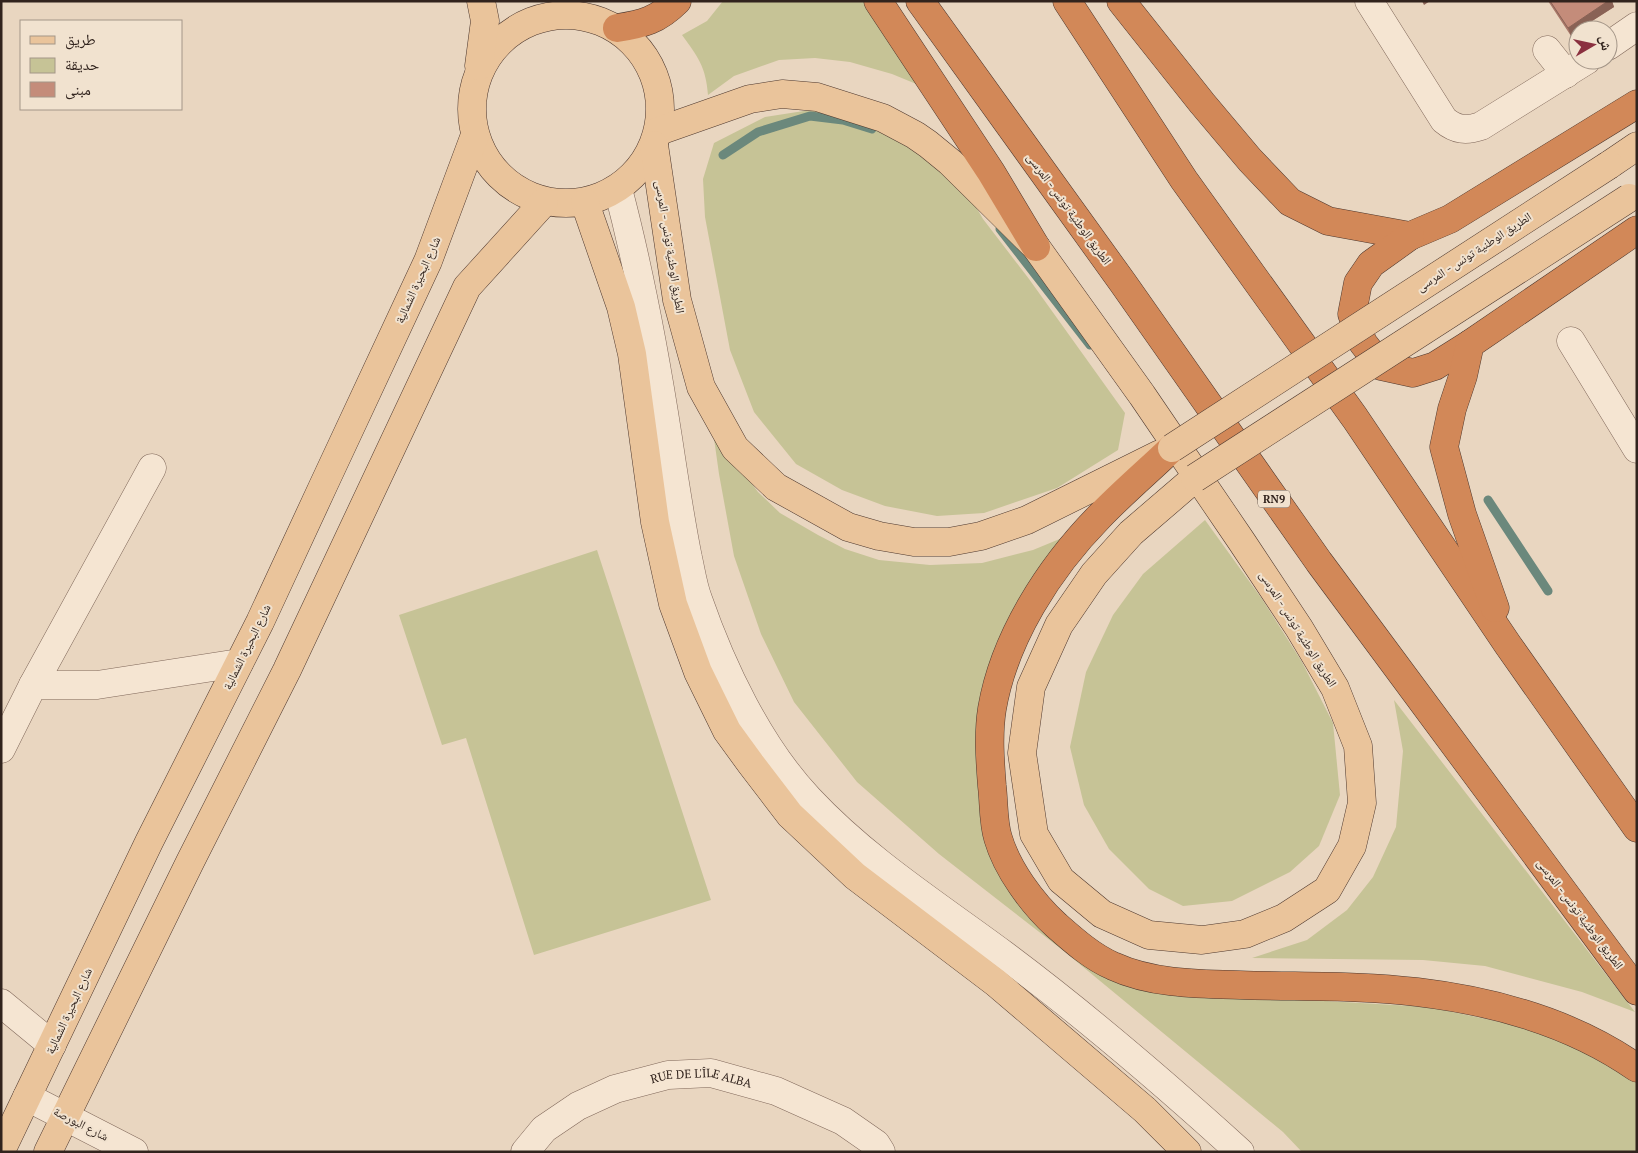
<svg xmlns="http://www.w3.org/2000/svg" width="1638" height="1153" viewBox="0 0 1638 1153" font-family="'PT Serif','Noto Naskh Arabic',serif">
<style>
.green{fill:#c6c396}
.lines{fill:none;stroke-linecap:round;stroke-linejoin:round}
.stream{stroke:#6b887c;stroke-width:9}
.minor-casing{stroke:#80685a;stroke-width:29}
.major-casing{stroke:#4e382e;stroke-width:29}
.highway-casing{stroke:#4e382e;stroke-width:29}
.minor{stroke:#f5e5d2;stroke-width:28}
.major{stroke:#eac49b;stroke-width:28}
.highway{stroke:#d28858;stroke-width:28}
.major-bridge-casing{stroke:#4e382e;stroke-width:29;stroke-linecap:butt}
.major-bridge{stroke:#eac49b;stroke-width:28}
.wall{fill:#a97869}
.shaded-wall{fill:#896255}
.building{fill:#c48c7a;stroke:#896255}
.labels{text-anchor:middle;stroke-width:4;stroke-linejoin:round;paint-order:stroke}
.shield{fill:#f1e2cf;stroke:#6b5c52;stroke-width:1}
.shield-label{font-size:11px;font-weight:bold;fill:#31231d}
.street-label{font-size:12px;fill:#31231d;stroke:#f1e2cf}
</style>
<rect width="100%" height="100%" fill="#e9d6c0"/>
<g class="green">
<path d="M723,1h163l40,87 -34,-14 -42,-12 -35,-4 -36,2 -45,16 -26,19c-2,-28 -10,-38 -26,-60l25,-14z"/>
<polygon points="836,106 952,165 983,219 1029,279 1125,413 1118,450 1057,488 984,513 937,516 885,506 842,490 796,464 754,412 730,350 705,217 703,179 714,143 765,117"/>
<polygon points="711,417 735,461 758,492 780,513 818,535 845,549 879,560 930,565 982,563 1033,550 1079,531 994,675 1010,866 1122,975 1258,997 1429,1007 1548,1032 1637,1072 1637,1152 1302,1152 1283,1132 1065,952 939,854 857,782 794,702 761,634 734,556 719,474"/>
<polygon points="1205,520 1262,599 1302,662 1333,723 1340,795 1319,846 1290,872 1232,901 1183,906 1149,889 1109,849 1084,805 1070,747 1086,672 1113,615 1143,574"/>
<polygon points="597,550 711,900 534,955 466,738 442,745 399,615"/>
<polygon points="1394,700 1635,1012 1582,992 1485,966 1423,960 1252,958 1307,940 1347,910 1373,877 1396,827 1403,751"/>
</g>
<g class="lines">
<g class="stream">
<polyline points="723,155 758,132 810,116 843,120 872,129"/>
<polyline points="1000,229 1090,345"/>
<polyline points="1488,500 1548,591"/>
</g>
<defs>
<g id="minor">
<path d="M1369,1l75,119c12,10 22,11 37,6l106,-66"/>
<polyline points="1608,46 1637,26"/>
<polyline points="1547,50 1566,74"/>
<path d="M618,189c22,83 37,165 50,249 6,40 12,80 20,120 3,13 5,28 10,41 24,69 61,147 111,200 57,61 128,106 194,155 83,62 161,129 237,198"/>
<polyline points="1571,341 1637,449"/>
<polyline points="33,685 152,468"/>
<polyline points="1,749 33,685 97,685 239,663"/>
<polyline points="1,1003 52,1045"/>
<polyline points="27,1097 134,1152"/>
<path id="s1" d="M525,1152l19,-23 34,-23 37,-17 53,-14 43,-2 65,18 67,30 33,23 5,8"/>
</g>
<g id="major">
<circle cx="566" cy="109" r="94"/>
<polyline points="479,66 485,21 481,1"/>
<polyline points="659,131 750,99 782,94 817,97 883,118 915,135 928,144 950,162 1036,247 1142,395 1242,542 1299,628 1335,688 1358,746 1362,803 1352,846 1327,890 1284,918 1245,934 1202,940 1149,935 1102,914 1061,880 1034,834 1022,753 1031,687 1059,625 1094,574 1131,533 1195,478"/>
<polyline points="654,145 677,300 701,387 735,448 776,487 848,527 879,536 914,542 949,542 981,536 1027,520 1160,454"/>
<polyline points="1609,165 1637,146"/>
<polyline points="585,203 621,307 632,354 655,522 673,604 698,672 727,731 751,764 790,815 855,876 996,983 1145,1110 1187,1152"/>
<polyline points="1,1151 149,842 260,622 324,484 428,261 475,135"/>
<polyline points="48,1152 190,862 287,670 467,287 544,202"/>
</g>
<g id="highway">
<polyline points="878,1 991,172 1036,247"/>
<polyline points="920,1 1123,283 1319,562 1637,991"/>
<polyline points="1067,1 1184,180 1355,418 1508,645 1637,828"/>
<polyline points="1121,1 1202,103 1250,160 1290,202 1328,221 1410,236 1450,219 1637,104"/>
<path d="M617,28c26,-4 41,-8 60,-27"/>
<polyline points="1410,236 1371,264 1358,283 1352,314 1363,343 1381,366 1413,373 1435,366 1470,344"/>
<path d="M1172,448c-24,23 -50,45 -73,69 -50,51 -95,121 -107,192 -4,25 -2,52 0,77 2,16 1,36 6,52 9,31 34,65 58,87 17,15 36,32 57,41 39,18 85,18 127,19 59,2 119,0 177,7 76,9 156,31 220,76"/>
<polyline points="1495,608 1462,514 1444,447 1452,409 1463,376 1470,344 1637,230"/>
</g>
</defs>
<use href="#minor" class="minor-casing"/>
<use href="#major" class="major-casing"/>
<use href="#highway" class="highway-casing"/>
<use href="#minor" class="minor"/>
<use href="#major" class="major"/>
<use href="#highway" class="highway"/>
<defs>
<g id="major-bridge">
<polyline points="1172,448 1609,165"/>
<polyline points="1195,478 1629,198"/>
</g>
</defs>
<use href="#major-bridge" class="major-bridge-casing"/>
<use href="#major-bridge" class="major-bridge"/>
</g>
<polygon class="wall" points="1548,1 1612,1 1614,7 1578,30 1571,36"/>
<g class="shaded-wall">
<polygon points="1422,1 1430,1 1424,5"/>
<polygon points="1608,1 1612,1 1614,7 1578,30 1571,36 1568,28"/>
</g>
<polygon class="building" points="1550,1 1608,1 1568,28"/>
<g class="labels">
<rect class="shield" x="1258" y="490.5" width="32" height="17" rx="4"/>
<g class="shield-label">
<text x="1274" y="503">RN9</text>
</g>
<g class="street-label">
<text transform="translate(1069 209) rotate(54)" y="4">الطريق الوطنية تونس - المرسى</text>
<text transform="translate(670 247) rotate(81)" y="4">الطريق الوطنية تونس - المرسى</text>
<text transform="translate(1474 252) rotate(-33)" y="4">الطريق الوطنية تونس - المرسى</text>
<text transform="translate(418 280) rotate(-66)" y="4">شارع البحيرة الشمالية</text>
<text transform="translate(1298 629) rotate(58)" y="4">الطريق الوطنية تونس - المرسى</text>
<text transform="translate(247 647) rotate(-64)" y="4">شارع البحيرة الشمالية</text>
<text transform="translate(1580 914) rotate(53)" y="4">الطريق الوطنية تونس - المرسى</text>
<text transform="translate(69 1011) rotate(-65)" y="4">شارع البحيرة الشمالية</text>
<text dy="4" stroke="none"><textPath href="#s1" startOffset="200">RUE DE L'ÎLE ALBA</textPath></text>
<text transform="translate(81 1124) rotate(27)" y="4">شارع البورصة</text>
</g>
</g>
<rect width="1638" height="1153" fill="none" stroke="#31231d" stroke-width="5"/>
<rect x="20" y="20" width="162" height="90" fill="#f1e2cf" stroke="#a49688"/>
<rect x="30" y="36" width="25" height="8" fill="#eac49b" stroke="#a49688"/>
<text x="65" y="45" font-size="15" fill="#31231d">طريق</text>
<rect x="30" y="58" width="25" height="15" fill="#c6c396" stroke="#a49688"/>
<text x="65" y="70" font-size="15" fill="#31231d">حديقة</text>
<rect x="30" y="82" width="25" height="15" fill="#c48c7a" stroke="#a49688"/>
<text x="65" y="95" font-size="15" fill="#31231d">مبنى</text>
<g transform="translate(1593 45) rotate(81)"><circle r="24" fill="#f1e2cf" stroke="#a49688"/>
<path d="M0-4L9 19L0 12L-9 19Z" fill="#8a303f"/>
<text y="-8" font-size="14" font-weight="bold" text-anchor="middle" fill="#31231d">ش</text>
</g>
</svg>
